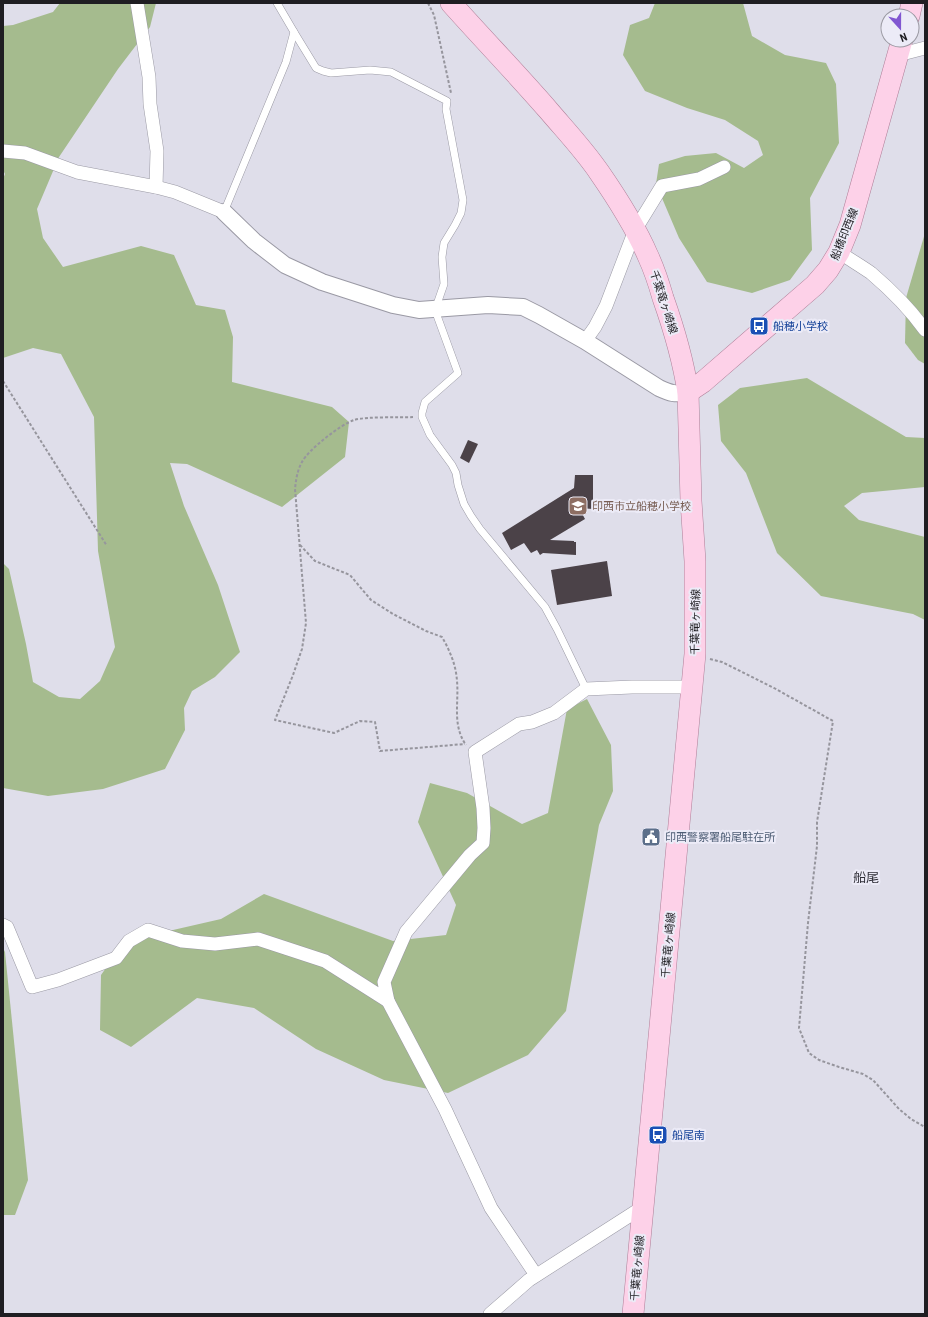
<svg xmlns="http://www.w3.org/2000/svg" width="928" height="1317" viewBox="0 0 928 1317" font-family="'Roboto Condensed','Noto Sans JP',sans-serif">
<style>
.green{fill:#a5bb8e}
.building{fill:#4b4248}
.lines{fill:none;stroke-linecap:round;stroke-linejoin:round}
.service-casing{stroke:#9a99a4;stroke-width:8}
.minor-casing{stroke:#9a99a4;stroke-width:14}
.tertiary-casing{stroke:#9a99a4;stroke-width:18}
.primary-casing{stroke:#af7f98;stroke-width:22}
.path{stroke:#96959d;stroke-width:2;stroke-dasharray:3 2;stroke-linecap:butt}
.service{stroke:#fff;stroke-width:7}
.minor{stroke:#fff;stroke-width:13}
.tertiary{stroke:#fff;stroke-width:16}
.primary{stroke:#fdd1e8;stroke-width:21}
.labels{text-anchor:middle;stroke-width:4;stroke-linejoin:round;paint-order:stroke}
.street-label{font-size:11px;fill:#1f1e22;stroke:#ecebf7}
.transit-label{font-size:11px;fill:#164399;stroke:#ecebf7;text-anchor:start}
.education-label{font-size:11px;fill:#785e54;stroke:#ecebf7;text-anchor:start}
.service-label{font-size:11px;fill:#4e5e75;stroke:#ecebf7;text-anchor:start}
.quarter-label{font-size:13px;fill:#313039;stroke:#ecebf7}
</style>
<rect width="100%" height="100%" fill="#dfdeea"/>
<g class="green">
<polygon points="60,3 156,3 150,27 118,69 59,157 37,209 43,238 63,267 141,246 174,255 196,305 225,310 233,337 232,382 332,407 349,422 345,457 282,507 187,464 170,463 184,506 218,585 240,652 215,677 192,691 184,708 185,730 165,769 103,789 48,796 3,788 3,563 9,569 26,644 33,682 59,697 80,699 100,681 115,647 98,551 94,417 61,354 33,348 3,358 3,179 5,174 3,170 3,26 13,25 53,12"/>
<polygon points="655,3 743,3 752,36 785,55 826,63 836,84 839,143 810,198 812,250 790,280 752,293 707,282 679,238 656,184 659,164 685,156 716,153 744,168 763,155 758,141 725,120 687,108 645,91 623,55 630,25 649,18"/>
<polygon points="925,233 925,364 918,360 905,343 906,298"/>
<polygon points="807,378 906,437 925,438 925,487 862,493 844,506 859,520 925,537 925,620 913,614 821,596 777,553 746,473 721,441 718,405 740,388"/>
<polygon points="587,699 611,745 613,791 599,825 566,1011 528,1055 448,1093 384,1080 316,1049 254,1008 197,998 131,1047 100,1030 101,975 125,941 221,919 264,894 393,941 446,935 456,905 418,822 430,783 467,793 522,824 548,813 567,709"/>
<polygon points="3,948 5,952 28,1180 15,1215 3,1215"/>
</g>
<g class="building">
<polygon points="468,440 478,444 469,463 460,458"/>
<polygon points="575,475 593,475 593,509 579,508 585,519 550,540 574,541 574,542 576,542 576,555 543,553 540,555 537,550 531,553 524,543 511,550 502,533 574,488"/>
<polygon points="607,561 612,596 557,605 551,570"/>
</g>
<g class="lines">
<defs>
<g id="service">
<polyline points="294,32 316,68 323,71 331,73 370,70 391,72 447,101 446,109 463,200 461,213 455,225 444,243 442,257 444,284 435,310 458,373 425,402 422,413 422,417 430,435 452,465 456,473 458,485 464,504 471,516 480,529 545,607 557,629 586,689"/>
<polyline points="224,212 286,62 294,32 277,3"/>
</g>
<g id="minor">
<polyline points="137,3 149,77 150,104 157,151 156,187"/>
<polyline points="898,55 925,48"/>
<polyline points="3,151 25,153 77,172 156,187 175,192 224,212"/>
<path d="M839,252c10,7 22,14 32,21 20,17 39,36 54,57"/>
<polyline points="585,341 595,327 606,306 635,230 662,186 699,179 724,167"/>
<polyline points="3,925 7,927 32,987 58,980 116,958 129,941 148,930 182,941 215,944 258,939 325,961 388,1001 384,982 406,932 470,855 483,843 484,828 483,808 475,752 519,724 532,722 554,713 586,689 632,687 692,687"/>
<polyline points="388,1001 445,1109 491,1208 536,1275"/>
<polyline points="490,1314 529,1280 643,1207"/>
</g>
<path id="tertiary" d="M224,212l30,29 31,24 37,17 71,23 26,5 69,-5 35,2 16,8 46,26 74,47c11,5 16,7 29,4"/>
<g id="primary">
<path d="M451,3c32,36 66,71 98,108 17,20 35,39 50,61 18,26 36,54 49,84 6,13 11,28 15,42 11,31 20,62 25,94l3,109 4,60v93l-62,660"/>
<polyline points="909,16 912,3"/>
<polyline points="688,392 703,382 815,285 828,270 839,252 850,225 902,40"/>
</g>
</defs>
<use href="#service" class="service-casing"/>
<use href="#minor" class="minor-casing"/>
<use href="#tertiary" class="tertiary-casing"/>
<use href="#primary" class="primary-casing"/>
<g class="path">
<polyline points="428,3 434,15 451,93"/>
<polyline points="3,381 107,546"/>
<path d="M413,417c-15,1 -45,-1 -59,3 -14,5 -45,29 -52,42 -5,9 -6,18 -7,27l11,134 -4,26 -9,26 -18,45 59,13 26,-12 15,1 5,29 85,-7"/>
<path d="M300,545l15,16 35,14 21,25 22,14 33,17 16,6c8,14 14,28 15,44 2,22 -5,44 9,64"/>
<polyline points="710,659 722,662 774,688 833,721 817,822 817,846 808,923 799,1028 809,1053 819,1060 839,1067 863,1074 873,1080 899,1109 911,1119 925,1127"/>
</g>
<use href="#service" class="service"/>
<use href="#minor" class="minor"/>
<use href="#tertiary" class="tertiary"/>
<use href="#primary" class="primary"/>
</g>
<defs>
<symbol id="bus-square" viewBox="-11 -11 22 22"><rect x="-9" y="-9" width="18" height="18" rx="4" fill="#1a4fb4" stroke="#ecebf7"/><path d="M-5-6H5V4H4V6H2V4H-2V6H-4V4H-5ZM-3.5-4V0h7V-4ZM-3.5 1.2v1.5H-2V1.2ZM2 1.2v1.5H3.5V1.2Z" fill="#fff"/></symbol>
<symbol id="school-square" viewBox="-11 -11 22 22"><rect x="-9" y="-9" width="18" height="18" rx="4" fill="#8d6e63" stroke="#ecebf7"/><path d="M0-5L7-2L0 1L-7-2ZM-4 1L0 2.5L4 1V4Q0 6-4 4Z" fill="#fff"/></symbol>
<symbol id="civic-square" viewBox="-11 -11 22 22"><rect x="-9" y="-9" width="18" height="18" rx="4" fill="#5c6f8a" stroke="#ecebf7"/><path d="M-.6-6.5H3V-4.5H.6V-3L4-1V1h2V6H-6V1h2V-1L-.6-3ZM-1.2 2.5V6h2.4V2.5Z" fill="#fff"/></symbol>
</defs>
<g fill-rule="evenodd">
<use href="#bus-square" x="748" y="315" width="22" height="22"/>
<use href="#school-square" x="567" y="495" width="22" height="22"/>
<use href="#civic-square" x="640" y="826" width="22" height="22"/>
<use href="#bus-square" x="647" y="1124" width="22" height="22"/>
</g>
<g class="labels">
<g class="street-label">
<text transform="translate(844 234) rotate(-68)" y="4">船橋印西線</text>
<text transform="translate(664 302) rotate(72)" y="4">千葉竜ヶ崎線</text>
<text transform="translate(695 622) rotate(-89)" y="4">千葉竜ヶ崎線</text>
<text transform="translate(668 945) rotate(-85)" y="4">千葉竜ヶ崎線</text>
<text transform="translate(637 1268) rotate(-85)" y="4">千葉竜ヶ崎線</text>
</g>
<g class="transit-label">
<text x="773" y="330">船穂小学校</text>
<text x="672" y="1139">船尾南</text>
</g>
<g class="education-label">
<text x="592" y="510">印西市立船穂小学校</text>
</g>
<g class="service-label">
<text x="665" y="841">印西警察署船尾駐在所</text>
</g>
<g class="quarter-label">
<text x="866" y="882">船尾</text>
</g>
</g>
<rect width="928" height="1317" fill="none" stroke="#1f1e22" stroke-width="8"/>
<g transform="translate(900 28) rotate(159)"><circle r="19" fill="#ecebf7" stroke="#9a99a2"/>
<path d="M0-3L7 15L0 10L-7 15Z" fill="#8157d1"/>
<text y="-6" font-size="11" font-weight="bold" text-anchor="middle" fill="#1f1e22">N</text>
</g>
</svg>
